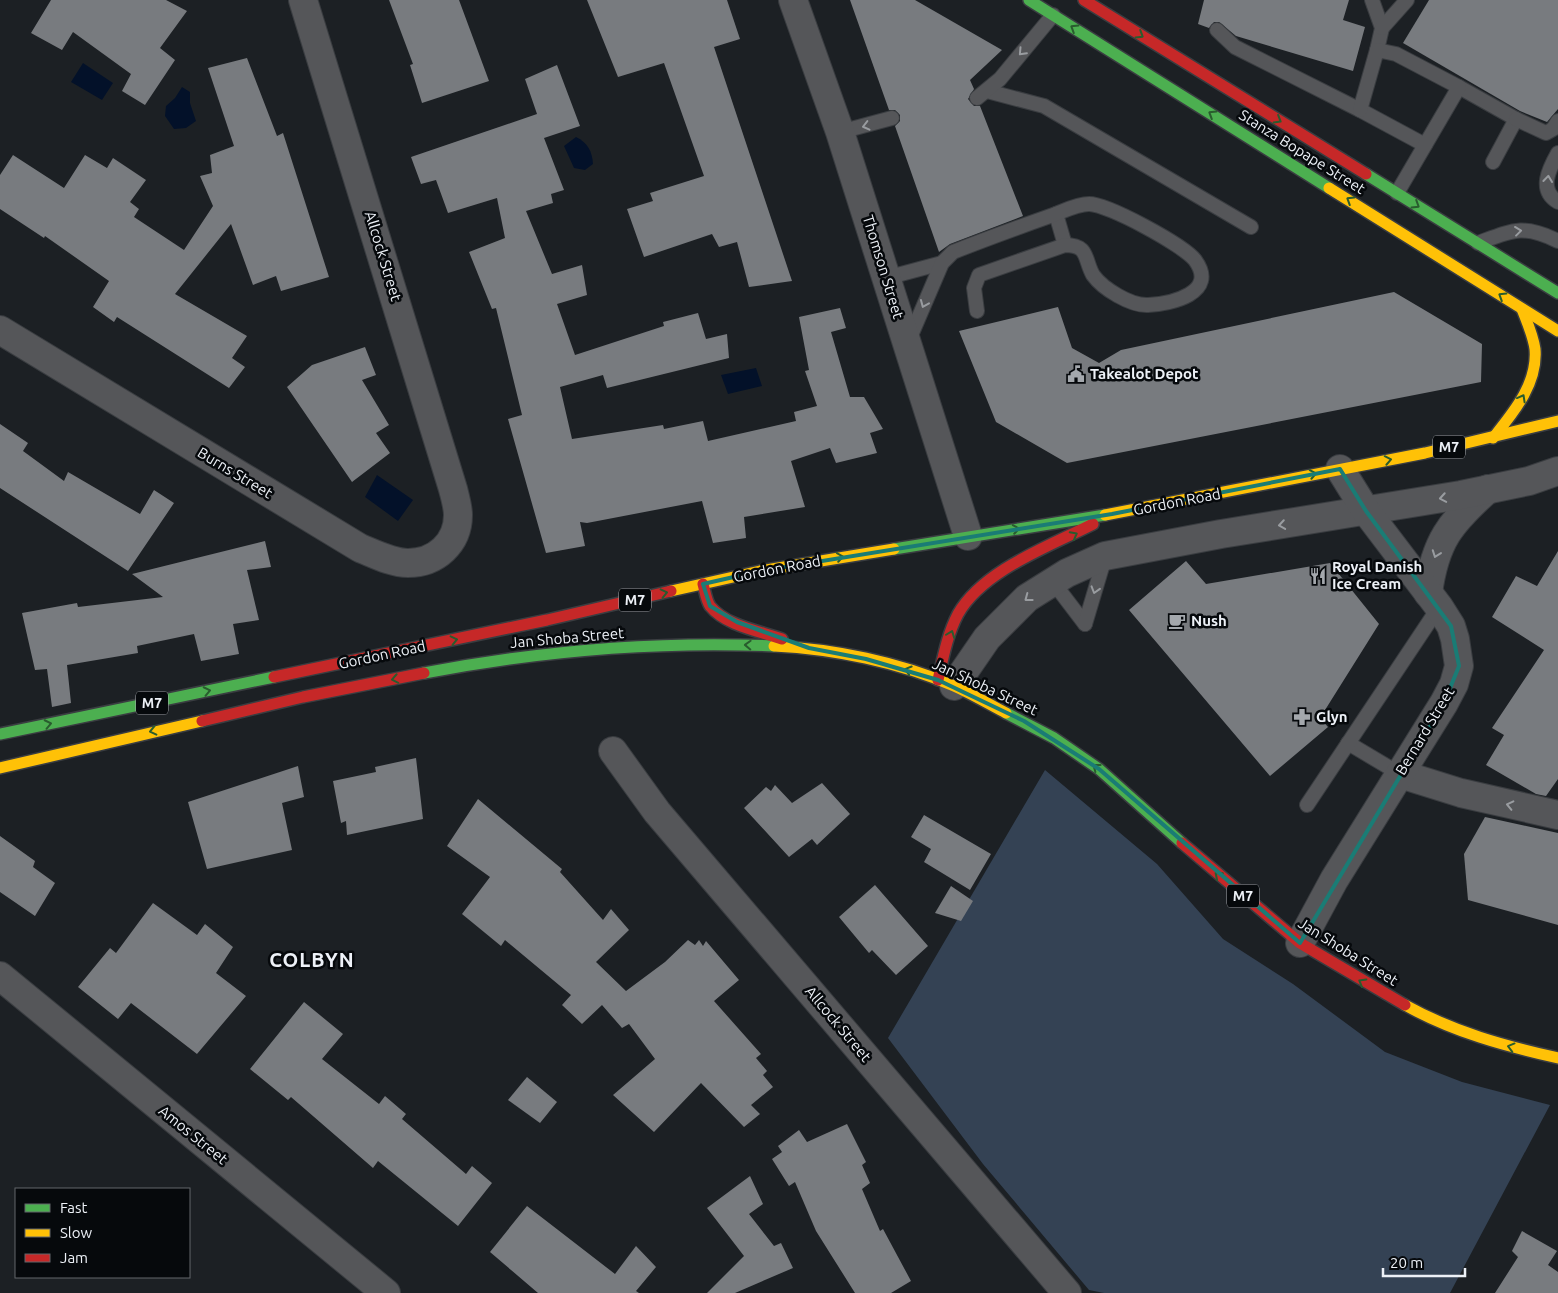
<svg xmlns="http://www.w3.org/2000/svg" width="1558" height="1293" font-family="Ubuntu,sans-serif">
  <rect width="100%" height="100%" fill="#1c2024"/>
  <polygon fill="#344254" points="1045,770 1157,864 1223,939 1293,984 1385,1052 1462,1082 1550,1105 1450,1293 1104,1293 1089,1290 983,1164 888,1038"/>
  <g fill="#031129">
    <polygon points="83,63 113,83 102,100 71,82"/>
    <polygon points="182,87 190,92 190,103 196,121 186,128 174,129 165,116 166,106 175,98"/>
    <path d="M576,137C588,143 592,151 593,164L585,170L574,168L564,146Z"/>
    <polygon points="756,368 762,386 728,394 721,375"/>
    <polygon points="377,475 413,500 398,521 365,497"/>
  </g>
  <g fill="#787b7f">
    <polygon points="51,0 166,0 187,11 160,48 175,60 145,105 122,91 131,74 73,32 62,50 31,33"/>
    <polygon points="389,0 459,0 489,81 422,103 410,65 413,64"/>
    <polygon points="587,0 727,0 740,39 714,47 792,281 749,287 737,242 719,247 712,234 644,257 627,209 653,201 650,193 704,176 664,63 618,77"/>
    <polygon points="850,0 915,0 1002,50 970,80 974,89 968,99 974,106 980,106 1023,216 950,244 939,252 895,126 900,121 900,115 895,110 889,110"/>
    <polygon points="1204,0 1349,0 1343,20 1365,27 1353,71 1236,36 1219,22 1214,22 1209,28 1198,24"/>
    <polygon points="1429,0 1558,0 1558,109 1547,122 1520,111 1403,43"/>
    <polygon points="247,58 277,136 283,133 329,277 281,291 276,276 253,285 231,224 175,294 247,336 232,358 245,367 229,388 117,317 114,322 93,307 109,281 45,236 44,238 0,209 0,175 13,155 64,188 85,155 107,168 113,158 146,180 130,202 139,209 134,217 184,250 213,206 200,176 212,173 210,155 234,146 208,68"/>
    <polygon points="557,65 580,126 544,138 564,190 551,194 553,203 526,211 552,274 582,265 587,295 557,304 575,355 664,326 663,322 698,313 706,339 727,334 729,358 607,388 603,375 560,387 572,439 663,425 664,429 703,421 708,441 796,421 794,412 817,406 805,371 809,370 799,317 840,308 846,328 831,332 850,397 864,397 883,429 870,433 877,453 836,463 830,448 791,461 805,507 744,517 746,538 713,543 702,501 587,523 580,522 585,546 546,553 508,419 522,415 496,308 492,309 469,252 505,238 497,198 448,213 436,180 421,184 411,157 537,114 525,79"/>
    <polygon points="1394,292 1482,344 1481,382 1067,463 996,422 959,331 1058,307 1072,348 1099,363 1121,350"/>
    <polygon points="365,347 376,375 362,380 389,425 376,433 390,453 352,482 287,387 312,365"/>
    <polygon points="0,424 28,443 23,451 64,481 68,472 140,514 154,490 174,503 128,571 0,488"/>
    <polygon points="265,541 271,567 247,570 259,620 233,624 239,654 201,661 194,634 137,646 138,653 67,665 71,703 52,707 47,669 35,670 22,613 77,603 78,607 163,597 132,574"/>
    <polygon points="1558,551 1558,779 1546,796 1536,794 1486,765 1504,735 1492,728 1544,650 1492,617 1516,576 1537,586"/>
    <polygon points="1186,561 1206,584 1330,563 1379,624 1320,718 1328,727 1270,776 1129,610"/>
    <polygon points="416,758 423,819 347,835 346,821 341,823 333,781 376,772 375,767"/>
    <polygon points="298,766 304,797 282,803 292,850 207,869 188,802"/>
    <polygon points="822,783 850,814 817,845 812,839 789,857 744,808 766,787 771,791 775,785 792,803"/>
    <polygon points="478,799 562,869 560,872 603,920 611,909 629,930 596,962 626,991 665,962 688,940 695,945 699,940 703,946 706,941 739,980 714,1001 761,1054 756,1058 767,1071 763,1075 773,1087 751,1105 760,1114 744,1127 701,1083 654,1132 613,1095 655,1059 629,1024 622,1028 602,1005 582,1024 562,1005 571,995 505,940 501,946 462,914 490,877 447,846"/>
    <polygon points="924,815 991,854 970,890 924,862 931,849 911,837"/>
    <polygon points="1485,817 1558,833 1558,925 1468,900 1464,854"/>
    <polygon points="0,836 35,861 33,867 55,883 35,916 0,892"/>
    <polygon points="875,885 928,946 896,975 872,950 869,953 839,917"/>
    <polygon points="951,886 973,901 961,921 935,913"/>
    <polygon points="153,903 197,935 205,924 233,947 216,973 246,996 197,1054 131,1003 118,1019 78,987 110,948 116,953"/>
    <polygon points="304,1002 343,1034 322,1059 379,1104 385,1096 406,1114 402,1119 466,1174 472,1166 492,1183 458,1226 378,1161 373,1168 291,1097 288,1100 250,1069"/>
    <polygon points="527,1077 557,1102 540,1123 508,1100"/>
    <polygon points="847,1124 866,1162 862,1165 870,1183 862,1189 880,1231 883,1229 911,1281 891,1293 855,1293 816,1231 795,1182 789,1186 772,1159 782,1152 778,1146 799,1130 807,1142"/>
    <polygon points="750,1176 763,1204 749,1214 774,1246 781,1243 793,1268 735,1293 707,1293 744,1256 707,1208"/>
    <polygon points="527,1206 615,1274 636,1246 656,1267 636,1291 639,1293 538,1293 490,1252"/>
    <polygon points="1522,1231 1557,1251 1548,1265 1558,1272 1558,1293 1495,1293 1518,1257 1512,1251"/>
  </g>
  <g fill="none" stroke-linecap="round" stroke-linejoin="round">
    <g stroke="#3a3d41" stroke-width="16">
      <g id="lane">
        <polyline points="1372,0 1382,28 1377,50"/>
        <polyline points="1382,28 1407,0"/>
        <polyline points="1217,30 1235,47 1360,110 1425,145"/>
        <polyline points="1459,87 1516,119 1493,162"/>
        <polyline points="987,91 1044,106 1251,227"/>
        <polyline points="977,98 1000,79 1053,15"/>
        <polyline points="1360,110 1377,50 1396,54 1459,87 1397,193"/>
        <polyline points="1516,119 1546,133 1553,129 1558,121"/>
        <polyline points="840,132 892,118"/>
        <path d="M1558,153C1549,169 1538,190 1558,202"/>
        <polyline points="1056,214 1065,245"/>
        <path d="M1478,243C1513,230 1523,224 1558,241"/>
        <polyline points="886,278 942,263"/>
        <path d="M909,340L942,263L953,252C986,239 1019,227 1053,215C1064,211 1077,204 1089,204C1108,204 1183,245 1195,260C1219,293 1171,304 1148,305C1131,306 1103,289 1093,275C1084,259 1089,245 1065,245L979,275L974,288L977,311"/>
        <polyline points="1053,582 1085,624"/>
        <polyline points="1085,624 1105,557"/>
        <polyline points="1348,743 1400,774"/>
        <polyline points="1307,805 1439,607"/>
      </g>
    </g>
    <g stroke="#3a3d41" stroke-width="30">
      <g id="street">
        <polyline points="793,0 840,132 968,536"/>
        <path d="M0,330L360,548C375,554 392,563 408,563C436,563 458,543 458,515C458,507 455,497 453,489L303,0"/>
        <path d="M1428,593C1435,541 1450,523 1488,489"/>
        <polyline points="954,686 987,638 1027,598 1067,573 1105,556 1221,534 1461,495 1529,481 1558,471"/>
        <polyline points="613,751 657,812 1067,1293"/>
        <polyline points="1400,774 1461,793 1558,815"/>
        <polyline points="1300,943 1334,880 1444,703 1454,684 1459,666 1455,639 1451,626 1439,607 1366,511 1340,469"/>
        <polyline points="0,976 386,1293"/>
      </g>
    </g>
    <g stroke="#3a3d41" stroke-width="14">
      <g id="fast">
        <polyline points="1029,0 1329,188"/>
        <polyline points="1366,174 1558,293"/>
        <polyline points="894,549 1105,515"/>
        <path d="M424,673C539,651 657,641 774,646"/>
        <polyline points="1006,713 1054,738 1099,769 1182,843"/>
        <polyline points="0,734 274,677"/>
      </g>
    </g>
    <g stroke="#3a3d41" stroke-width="14">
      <g id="slow">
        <polyline points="1329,188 1558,331"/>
        <path d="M1493,438C1513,413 1538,384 1535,349C1533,335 1527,322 1522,309"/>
        <polyline points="1105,515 1425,453 1558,421"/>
        <polyline points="671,591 760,571 894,549"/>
        <path d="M774,646C834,649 899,662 954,686C972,694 989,704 1006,713"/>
        <polyline points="0,768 202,721"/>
        <path d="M1405,1005C1453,1032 1505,1046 1558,1058"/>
      </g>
    </g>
    <g stroke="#3a3d41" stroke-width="14">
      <g id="jam">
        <polyline points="1084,0 1366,174"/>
        <path d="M703,584C705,591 706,600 710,606C726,626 760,631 782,639"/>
        <polyline points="274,677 547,620 671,591"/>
        <path d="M938,680C943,658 947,635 958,614C983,570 1050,546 1093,524"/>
        <polyline points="202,721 303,697 424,673"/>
        <polyline points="1182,843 1300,943 1405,1005"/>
      </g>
    </g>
    <use href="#lane" stroke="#555659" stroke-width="14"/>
    <use href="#street" stroke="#555659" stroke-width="28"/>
    <use href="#fast" stroke="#4caf50" stroke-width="11"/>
    <use href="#slow" stroke="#ffc107" stroke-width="11"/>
    <use href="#jam" stroke="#c62828" stroke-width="11"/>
  </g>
  <defs><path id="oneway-chevron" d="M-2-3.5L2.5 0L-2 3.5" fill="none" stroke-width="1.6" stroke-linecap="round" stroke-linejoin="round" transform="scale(1.25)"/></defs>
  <g stroke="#295c2e">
    <use href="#oneway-chevron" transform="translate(1074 28) rotate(-148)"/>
    <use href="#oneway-chevron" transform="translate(1140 35) rotate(32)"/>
    <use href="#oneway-chevron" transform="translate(1212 114) rotate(-148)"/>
    <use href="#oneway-chevron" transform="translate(1278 120) rotate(31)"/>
    <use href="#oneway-chevron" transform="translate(1350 200) rotate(-148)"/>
    <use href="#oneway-chevron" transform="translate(1416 205) rotate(32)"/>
    <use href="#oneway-chevron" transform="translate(1502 296) rotate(-148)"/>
    <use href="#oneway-chevron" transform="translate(1522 398) rotate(-61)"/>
    <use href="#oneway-chevron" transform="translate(1388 460) rotate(-11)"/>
    <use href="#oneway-chevron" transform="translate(1313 474) rotate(-11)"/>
    <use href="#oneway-chevron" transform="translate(1016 529) rotate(-9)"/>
    <use href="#oneway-chevron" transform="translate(1074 535) rotate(-28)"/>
    <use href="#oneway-chevron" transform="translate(840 557) rotate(-9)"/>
    <use href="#oneway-chevron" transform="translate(664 593) rotate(-13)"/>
    <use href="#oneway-chevron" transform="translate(951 634) rotate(-69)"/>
    <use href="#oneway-chevron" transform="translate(454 640) rotate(-13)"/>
    <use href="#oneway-chevron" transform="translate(748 645) rotate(-178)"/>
    <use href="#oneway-chevron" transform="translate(908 670) rotate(-163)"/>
    <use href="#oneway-chevron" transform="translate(395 679) rotate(169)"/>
    <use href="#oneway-chevron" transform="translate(207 691) rotate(-12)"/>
    <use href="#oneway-chevron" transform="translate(48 724) rotate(-12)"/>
    <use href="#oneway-chevron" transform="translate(153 731) rotate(167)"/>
    <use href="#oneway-chevron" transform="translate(1096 767) rotate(-143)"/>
    <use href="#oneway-chevron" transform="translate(1218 875) rotate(-139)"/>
    <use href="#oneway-chevron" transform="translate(1362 982) rotate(-150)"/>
    <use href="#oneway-chevron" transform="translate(1511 1047) rotate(-165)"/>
  </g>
  <g stroke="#999ca0">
    <use href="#oneway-chevron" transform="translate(1022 52) rotate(133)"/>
    <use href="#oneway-chevron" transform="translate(866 126) rotate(166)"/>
    <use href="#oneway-chevron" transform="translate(1548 179) rotate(-84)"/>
    <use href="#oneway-chevron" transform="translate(1518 231) rotate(-7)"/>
    <use href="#oneway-chevron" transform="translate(924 304) rotate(113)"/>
    <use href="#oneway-chevron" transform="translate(1443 498) rotate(170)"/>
    <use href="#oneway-chevron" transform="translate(1282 525) rotate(171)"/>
    <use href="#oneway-chevron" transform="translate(1436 554) rotate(110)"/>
    <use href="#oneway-chevron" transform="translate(1095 590) rotate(107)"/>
    <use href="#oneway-chevron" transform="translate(1028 598) rotate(143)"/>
    <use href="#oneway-chevron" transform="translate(1510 805) rotate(-167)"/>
  </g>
  <path fill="none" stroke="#1a7c75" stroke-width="4" stroke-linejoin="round" d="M1340,469L1366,511L1451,626L1459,666L1444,703L1300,943L1099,769L1024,721L938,680L866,659L809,648L737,622L710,606L703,584L760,571L1112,514Z"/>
  <defs>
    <g id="civic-bare" transform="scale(1.35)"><path d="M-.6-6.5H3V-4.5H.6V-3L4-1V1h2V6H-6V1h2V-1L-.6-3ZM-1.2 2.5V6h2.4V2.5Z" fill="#a4a8ad" stroke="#06090c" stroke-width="2.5" paint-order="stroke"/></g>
    <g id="restaurant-bare" transform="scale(1.35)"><path d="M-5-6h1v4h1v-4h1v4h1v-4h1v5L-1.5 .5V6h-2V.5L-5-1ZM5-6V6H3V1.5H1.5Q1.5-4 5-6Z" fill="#a4a8ad" stroke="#06090c" stroke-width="2.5" paint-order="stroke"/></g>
    <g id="cafe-bare" transform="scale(1.35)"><path d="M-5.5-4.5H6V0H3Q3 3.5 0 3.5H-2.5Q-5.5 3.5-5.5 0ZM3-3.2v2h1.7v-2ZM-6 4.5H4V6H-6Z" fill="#a4a8ad" stroke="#06090c" stroke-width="2.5" paint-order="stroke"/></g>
    <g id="pharmacy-bare" transform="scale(1.35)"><path d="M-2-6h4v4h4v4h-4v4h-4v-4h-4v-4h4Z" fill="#a4a8ad" stroke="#06090c" stroke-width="2.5" paint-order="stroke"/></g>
  </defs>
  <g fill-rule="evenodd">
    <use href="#civic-bare" x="1076" y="374"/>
    <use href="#restaurant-bare" x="1318" y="576"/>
    <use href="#cafe-bare" x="1177" y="621"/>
    <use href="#pharmacy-bare" x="1302" y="717"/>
  </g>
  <g text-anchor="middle" stroke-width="5" stroke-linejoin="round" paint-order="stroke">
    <g fill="#06090c" stroke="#a8abb0" stroke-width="1">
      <rect x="1433" y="435.5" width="32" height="23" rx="4"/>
      <rect x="619" y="588.5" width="32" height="23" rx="4"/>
      <rect x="136" y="691.5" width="32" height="23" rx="4"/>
      <rect x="1227" y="884.5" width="32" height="23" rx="4"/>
    </g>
    <g font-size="14" font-weight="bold" fill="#edf1f7">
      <text x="1449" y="452">M7</text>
      <text x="635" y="605">M7</text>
      <text x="152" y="708">M7</text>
      <text x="1243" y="901">M7</text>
    </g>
    <g font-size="15" fill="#edf1f7" stroke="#06090c">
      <text transform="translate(1302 152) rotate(32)" y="5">Stanza Bopape Street</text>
      <text transform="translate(383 256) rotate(73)" y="5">Allcock Street</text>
      <text transform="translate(883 267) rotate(73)" y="5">Thomson Street</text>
      <text transform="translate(235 473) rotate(31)" y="5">Burns Street</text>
      <text transform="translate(1177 502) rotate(-11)" y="5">Gordon Road</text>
      <text transform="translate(777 569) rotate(-11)" y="5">Gordon Road</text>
      <text transform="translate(567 638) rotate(-5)" y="5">Jan Shoba Street</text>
      <text transform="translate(382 655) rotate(-12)" y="5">Gordon Road</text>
      <text transform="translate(985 687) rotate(25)" y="5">Jan Shoba Street</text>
      <text transform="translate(1425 731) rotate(-59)" y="5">Bernard Street</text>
      <text transform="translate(1348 952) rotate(32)" y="5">Jan Shoba Street</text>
      <text transform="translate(838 1024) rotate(50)" y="5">Allcock Street</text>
      <text transform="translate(193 1135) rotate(39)" y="5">Amos Street</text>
    </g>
    <g font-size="15" font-weight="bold" fill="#edf1f7" stroke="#06090c" text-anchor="start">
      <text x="1090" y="379">Takealot Depot</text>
      <text x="1332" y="572">Royal Danish<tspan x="1332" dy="17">Ice Cream</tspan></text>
      <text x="1191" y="626">Nush</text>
      <text x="1316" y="722">Glyn</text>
    </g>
    <g font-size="20" font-weight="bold" letter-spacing="1" fill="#edf1f7" stroke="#06090c">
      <text x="312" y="967">COLBYN</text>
    </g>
  </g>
  <rect x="15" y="1188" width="175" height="90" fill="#06090c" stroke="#62666a"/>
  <rect x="25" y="1204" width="25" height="8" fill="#4caf50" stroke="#62666a"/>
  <text x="60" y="1213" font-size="15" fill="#edf1f7">Fast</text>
  <rect x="25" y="1229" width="25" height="8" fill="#ffc107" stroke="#62666a"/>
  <text x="60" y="1238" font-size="15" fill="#edf1f7">Slow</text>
  <rect x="25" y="1254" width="25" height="8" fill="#c62828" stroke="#62666a"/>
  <text x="60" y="1263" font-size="15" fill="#edf1f7">Jam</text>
  <path d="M1383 1268v8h82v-8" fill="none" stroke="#edf1f7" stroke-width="2.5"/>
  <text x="1390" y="1268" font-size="15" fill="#edf1f7" stroke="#06090c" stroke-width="4" paint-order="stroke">20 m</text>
</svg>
